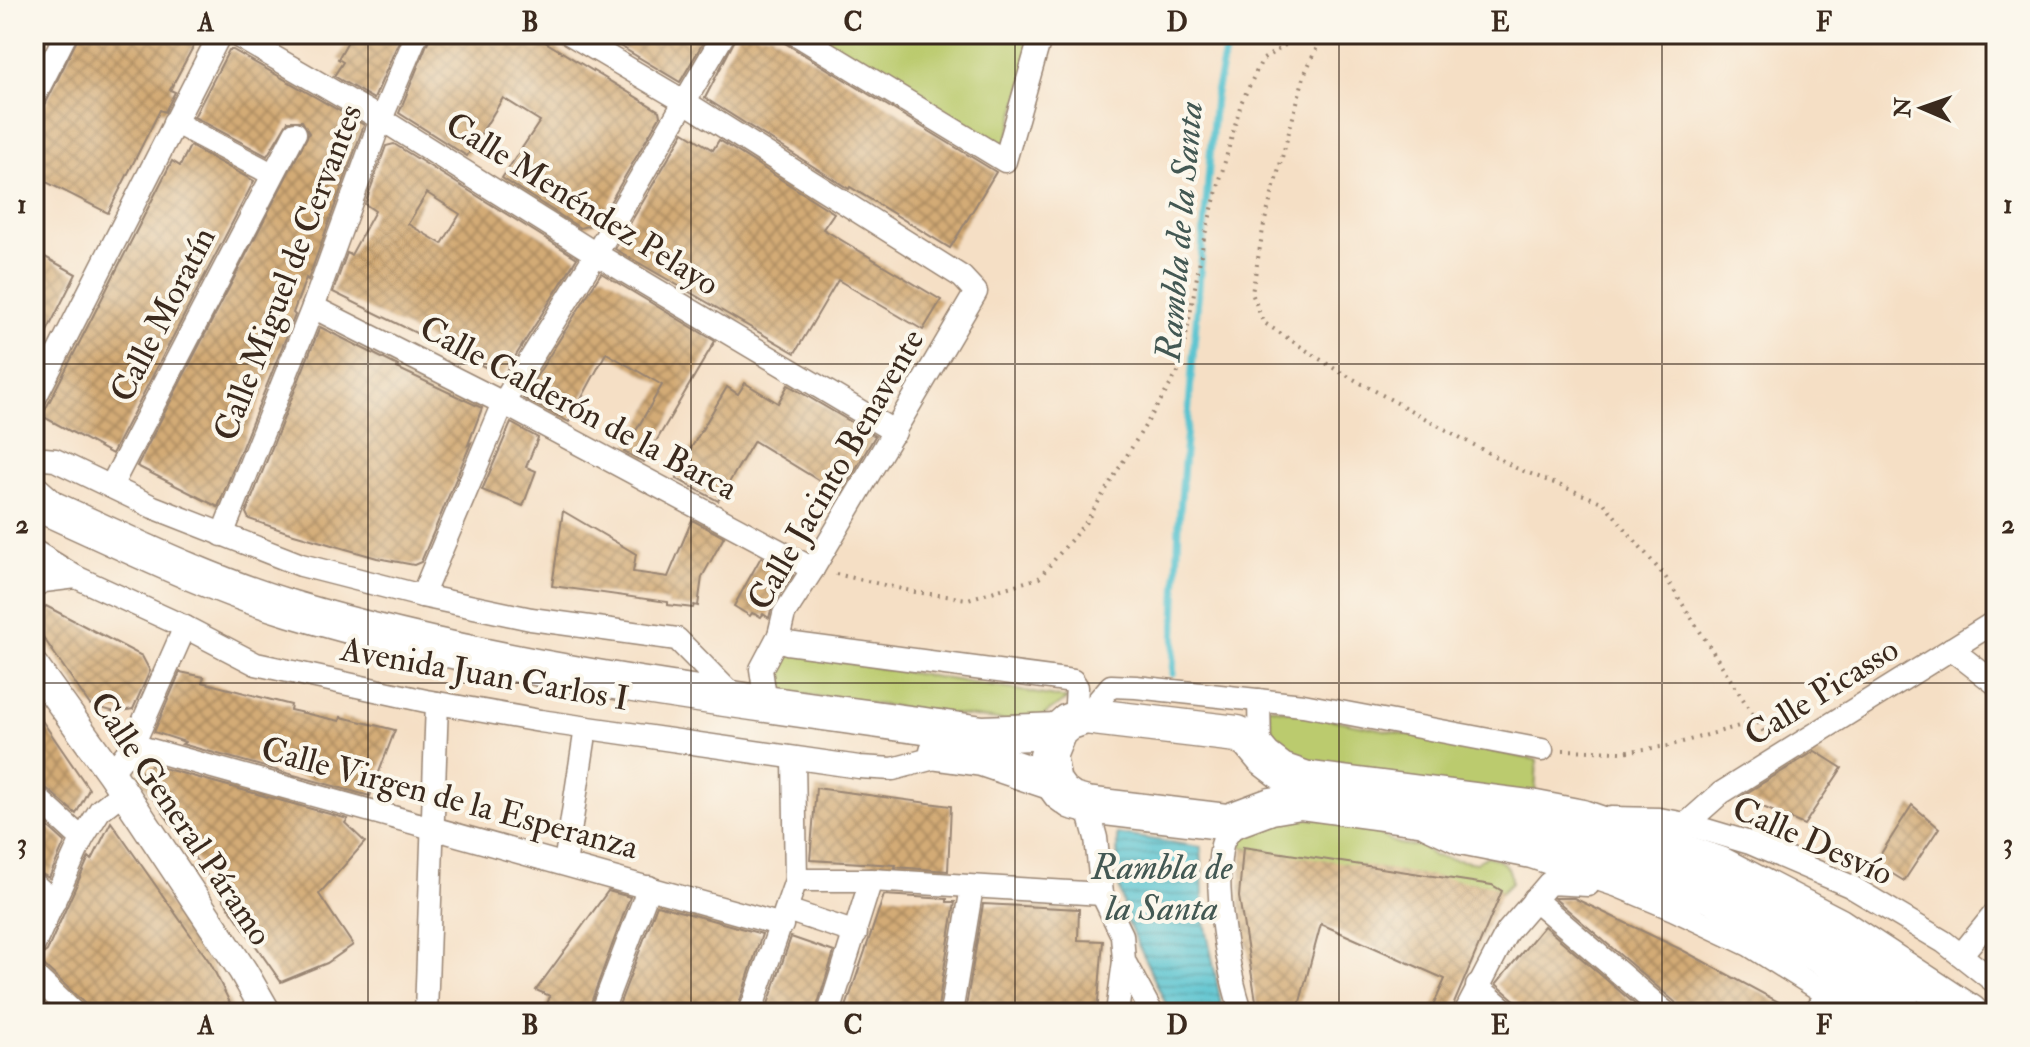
<svg xmlns="http://www.w3.org/2000/svg" width="2030" height="1047" font-family="'IM FELL Double Pica',serif">
  <defs>
    <pattern id="water-rules" width="6" height="5" patternUnits="userSpaceOnUse" patternTransform="scale(2)"><rect width="6" height="5" fill="#56c2cf"/><path d="M0 2.5h6" fill="none" stroke="#489ea7"/></pattern>
    <pattern id="building-cross-hatch" width="8" height="8" patternUnits="userSpaceOnUse" patternTransform="scale(2)"><rect width="8" height="8" fill="#d3ab76"/><path d="M0 0l8 8M0 8l8-8" fill="none" stroke="#ac8b60"/></pattern>
  </defs>
  <rect width="100%" height="100%" fill="#fbf7ec"/>
  <filter id="ink" filterUnits="userSpaceOnUse"><feTurbulence type="fractalNoise" baseFrequency=".0125" numOctaves="2"/><feDisplacementMap in="SourceGraphic" scale="16" xChannelSelector="R" yChannelSelector="G"/><feConvolveMatrix kernelMatrix="1 2 1 2 8 2 1 2 1" color-interpolation-filters="sRGB"/></filter>
  <filter id="wash" filterUnits="userSpaceOnUse"><feTurbulence type="fractalNoise" baseFrequency=".006" numOctaves="4" result="noise"/><feDisplacementMap in="SourceGraphic" scale="32" xChannelSelector="R" yChannelSelector="G"/><feGaussianBlur stdDeviation="1.8" result="paint"/><feColorMatrix in="noise" values="0 0 0 0 0 0 0 0 0 0 0 0 0 0 0 0 0 1.4 0 .05"/><feComposite in="paint" operator="in"/></filter>
  <g filter="url(#wash)">
    <rect width="100%" height="100%" fill="#f5dfc5"/>
    <g fill="#bbcb6e" stroke="#7b7a46" stroke-width="2">
      <polygon points="804,34 1021,34 1035,42 1003,154"/>
      <polygon points="777,651 1028,692 1067,699 1042,716 1020,723 782,692 772,670"/>
      <polygon points="1268,707 1537,760 1535,794 1348,778 1281,753 1274,743"/>
      <path d="M1306,818C1321,819 1342,818 1356,823C1384,833 1387,847 1421,846L1434,856L1476,863L1487,856C1504,862 1511,864 1511,883L1501,893L1243,847L1238,842L1257,825Z"/>
    </g>
    <polygon fill="url(#water-rules)" stroke="#487676" stroke-width="2" points="1117,834 1201,847 1204,917 1223,1013 1170,1013 1128,923 1118,881"/>
    <g fill="none" stroke-linecap="round" stroke-linejoin="round">
      <polyline stroke="#56c2cf" stroke-width="7" points="1173,674 1179,523 1215,97 1229,34"/>
    </g>
    <g id="blocks">
      <g fill="url(#building-cross-hatch)" fill-rule="evenodd">
        <polygon points="80,34 200,34 170,90 175,92 165,112 160,110 108,213 34,176 34,111 41,109 46,103"/>
        <polygon points="352,34 402,34 374,99 334,76 343,62 338,59"/>
        <polygon points="431,34 532,34 659,111 660,116 598,223 580,228 502,178 540,121 503,98 467,156 399,113"/>
        <polygon points="600,34 708,34 680,82"/>
        <polygon points="738,34 770,34 996,172 950,248 850,187 849,189 705,98"/>
        <polygon points="229,50 233,50 364,125 308,280 306,278 293,313 295,315 218,507 137,466 309,133 302,121 288,121 267,156 194,117"/>
        <polygon points="684,132 713,150 719,140 834,213 823,229 941,300 923,330 838,280 795,353 615,249"/>
        <path d="M394,144L577,258L503,376L333,292L347,253L351,255L375,211L365,204L386,146ZM427,193L460,214L442,244L408,224Z"/>
        <polygon points="190,146 254,181 112,454 42,416 172,161 180,166"/>
        <polygon points="34,251 76,274 34,357"/>
        <polygon points="601,273 715,341 644,462 624,452 662,385 606,353 569,422 523,398"/>
        <polygon points="320,327 398,366 397,368 482,408 468,445 471,443 421,562 414,565 377,558 287,532 249,519 246,513"/>
        <polygon points="745,383 778,403 788,385 875,436 841,494 754,441 718,501 677,479 677,472 727,387 738,394"/>
        <polygon points="511,423 538,438 526,467 536,471 523,506 482,490"/>
        <polygon points="563,511 636,554 633,572 668,577 692,520 724,537 702,577 698,606 694,605 693,608 668,605 668,602 552,586"/>
        <polygon points="761,557 793,575 772,606 769,618 763,614 761,617 752,613 750,616 734,606"/>
        <polygon points="46,606 142,656 150,671 133,709 115,712 90,705 34,624 34,618"/>
        <polygon points="180,672 204,677 202,682 291,705 290,710 340,721 341,717 395,730 370,796 182,744 185,742 154,732"/>
        <polygon points="34,709 89,789 76,814 43,785 34,781"/>
        <polygon points="1815,751 1842,768 1804,825 1740,797"/>
        <polygon points="152,765 348,819 345,823 365,842 319,894 353,945 327,963 281,982 137,775"/>
        <polygon points="816,788 951,806 948,871 895,867 896,865 810,860"/>
        <polygon points="1912,805 1939,828 1904,881 1875,863"/>
        <polygon points="34,814 65,842 49,878 34,870"/>
        <polygon points="111,822 211,964 235,1013 88,1013 84,1003 44,965 34,961 47,951 89,857 92,860"/>
        <polygon points="1243,847 1492,885 1502,891 1450,1013 1430,1013 1445,979 1321,924 1297,1013 1258,1013 1239,897"/>
        <polygon points="608,891 630,897 587,1013 544,1013 550,996 536,990"/>
        <polygon points="884,895 947,899 947,902 955,902 937,1013 844,1013"/>
        <polygon points="1554,898 1574,898 1684,951 1799,1013 1680,1013 1675,1002"/>
        <polygon points="983,904 1079,909 1078,940 1103,941 1097,1013 965,1013"/>
        <polygon points="657,905 762,934 736,1013 616,1013"/>
        <polygon points="1544,926 1645,1013 1522,1013 1518,1003 1496,984"/>
        <polygon points="791,937 834,952 815,1013 765,1013"/>
      </g>
    </g>
  </g>
  <g filter="url(#ink)">
    <use href="#blocks" fill-opacity="0" stroke="#988472" stroke-width="2"/>
    <g fill="none" stroke-linecap="round" stroke-linejoin="round">
      <g stroke="#988472" stroke-width="25">
        <g id="minor">
          <polyline points="234,34 381,119 596,254 895,432"/>
          <polyline points="570,34 685,102 962,277 976,292 813,569 784,614 779,635 761,669 766,704"/>
          <polyline points="796,34 1005,161 1040,38 1035,34"/>
          <polyline points="34,97 66,34"/>
          <polyline points="174,122 272,174"/>
          <polyline points="313,307 503,403 813,569"/>
          <polyline points="34,400 220,34"/>
          <polyline points="34,458 55,460 153,507 301,565 422,596 531,619 677,639 735,698"/>
          <polyline points="111,486 295,133"/>
          <polyline points="222,535 313,307 381,119 417,34"/>
          <polyline points="34,551 76,577 185,627 256,664 426,701 540,721 859,767 893,769 949,754"/>
          <polyline points="34,586 44,581 76,577"/>
          <polyline points="422,596 503,403 596,254 724,34"/>
          <polyline points="779,635 787,643 1073,681 1077,687 1075,719"/>
          <polyline points="1951,649 1996,684"/>
          <polyline points="1259,700 1260,752"/>
          <polyline points="1085,716 1111,686 1136,687 1303,705 1542,750"/>
          <polyline points="133,745 185,627"/>
          <polyline points="111,773 133,745 782,925"/>
          <polyline points="34,795 82,839"/>
          <polyline points="1087,805 1096,838 1102,894 1122,935 1124,961 1152,1013"/>
          <polyline points="1611,818 1659,819 1686,824 1750,843 1850,886 1944,942 1996,983"/>
          <path d="M1239,820C1234,827 1224,836 1222,845C1213,886 1228,973 1242,1013"/>
          <polyline points="1686,824 1721,793 1996,621"/>
          <polyline points="1426,827 1460,843 1531,857 1618,886 1673,909 1749,945 1857,1013"/>
          <polyline points="565,864 586,728"/>
          <polyline points="796,880 871,880 1102,894"/>
          <polyline points="34,884 54,902"/>
          <polyline points="1534,899 1666,1013"/>
          <polyline points="787,910 856,933"/>
          <polyline points="34,945 82,839 100,810 122,793"/>
          <polyline points="1961,955 1996,912"/>
          <polyline points="34,975 74,1013"/>
          <polyline points="1477,986 1508,1013"/>
          <polyline points="426,1013 437,703"/>
          <polyline points="601,1013 649,887"/>
          <polyline points="750,1013 796,880 794,759"/>
          <polyline points="829,1013 871,880"/>
          <polyline points="951,1013 972,887"/>
          <polyline points="1117,1013 1124,961"/>
          <polyline points="1465,1013 1507,932 1549,883 1588,885"/>
          <polyline points="1813,1013 1829,994"/>
        </g>
      </g>
      <g stroke="#988472" stroke-width="31">
        <polyline id="tertiary" points="34,666 111,773 243,971 267,1013"/>
      </g>
      <g stroke="#988472" stroke-width="39">
        <g id="primary">
          <path d="M34,494L51,509C130,545 209,584 292,609C507,673 731,699 953,730L983,734L1058,731"/>
          <polyline points="938,752 982,758 1053,782"/>
          <polyline points="1905,1013 1819,955 1713,896 1575,844 1529,832 1300,801 1271,806 1228,822 1087,805 1072,801 1061,793 1053,782 1048,756 1058,731 1068,722 1085,716 1237,734 1248,739 1264,758 1281,771 1304,779 1530,808 1582,818 1720,865 1838,926 1970,1013"/>
        </g>
      </g>
      <g stroke="#988472" stroke-width="4" stroke-dasharray="2 6" stroke-linecap="butt">
        <polyline points="1323,34 1305,73 1264,224 1252,293 1263,322 1335,369 1516,468 1604,503 1666,578 1757,721"/>
        <polyline points="836,574 915,592 968,599 1039,578 1086,522 1180,369 1204,238 1241,103 1262,60 1302,34"/>
        <polyline points="1563,750 1621,752 1668,746 1757,721 1768,739"/>
      </g>
      <use href="#minor" stroke="#fff" stroke-width="22"/>
      <use href="#tertiary" stroke="#fff" stroke-width="28"/>
      <use href="#primary" stroke="#fff" stroke-width="36"/>
    </g>
  </g>
  <path fill="none" stroke="#3b2a1e" stroke-width="2" stroke-opacity="0.55" d="M368,34V1013M691,34V1013M1015,34V1013M1339,34V1013M1662,34V1013M34,364H1996M34,683H1996"/>
  <g text-anchor="middle" stroke-width="8" stroke-linejoin="round" paint-order="stroke">
    <g font-size="34" fill="#3b2a1e" stroke="#fbf7ec">
      <text transform="translate(583 203) rotate(32)" y="12">Calle Menéndez Pelayo</text>
      <text transform="translate(287 272) rotate(-69)" y="12">Calle Miguel de Cervantes</text>
      <text transform="translate(162 314) rotate(-63)" y="12">Calle Moratín</text>
      <text transform="translate(579 407) rotate(28)" y="12">Calle Calderón de la Barca</text>
      <text transform="translate(835 469) rotate(-60)" y="12">Calle Jacinto Benavente</text>
      <text transform="translate(485 673) rotate(10)" y="12">Avenida Juan Carlos I</text>
      <text transform="translate(1821 691) rotate(-32)" y="12">Calle Picasso</text>
      <text transform="translate(450 797) rotate(15)" y="12">Calle Virgen de la Esperanza</text>
      <text transform="translate(182 818) rotate(56)" y="12">Calle General Páramo</text>
      <text transform="translate(1813 840) rotate(24)" y="12">Calle Desvío</text>
    </g>
    <g font-size="36" font-style="italic" fill="#435853" stroke="#fbf7ec">
      <text transform="translate(1178 231) rotate(-85)" y="13">Rambla de la Santa</text>
      <text x="1162" y="879">Rambla de<tspan x="1162" dy="41">la Santa</tspan></text>
    </g>
  </g>
  <rect width="2030" height="1047" fill="none" stroke="#fbf7ec" stroke-width="88"/>
  <g transform="translate(1922 108) rotate(272)" stroke="#fbf7ec" stroke-width="6" paint-order="stroke">
  <path d="M0-6L14 30L0 20L-14 30Z" fill="#3b2a1e"/>
  <text y="-12" font-size="22" font-weight="bold" text-anchor="middle" fill="#3b2a1e">N</text>
  </g>
  <rect x="44" y="44" width="1942" height="959" fill="none" stroke="#3b2a1e" stroke-width="3"/>
  <g font-size="26" text-anchor="middle" font-weight="bold" fill="#3b2a1e">
    <text x="206" y="31">A</text>
    <text x="530" y="31">B</text>
    <text x="853" y="31">C</text>
    <text x="1177" y="31">D</text>
    <text x="1500" y="31">E</text>
    <text x="1824" y="31">F</text>
    <text x="22" y="213">1</text>
    <text x="2008" y="213">1</text>
    <text x="22" y="533">2</text>
    <text x="2008" y="533">2</text>
    <text x="22" y="852">3</text>
    <text x="2008" y="852">3</text>
    <text x="206" y="1034">A</text>
    <text x="530" y="1034">B</text>
    <text x="853" y="1034">C</text>
    <text x="1177" y="1034">D</text>
    <text x="1500" y="1034">E</text>
    <text x="1824" y="1034">F</text>
  </g>
</svg>
